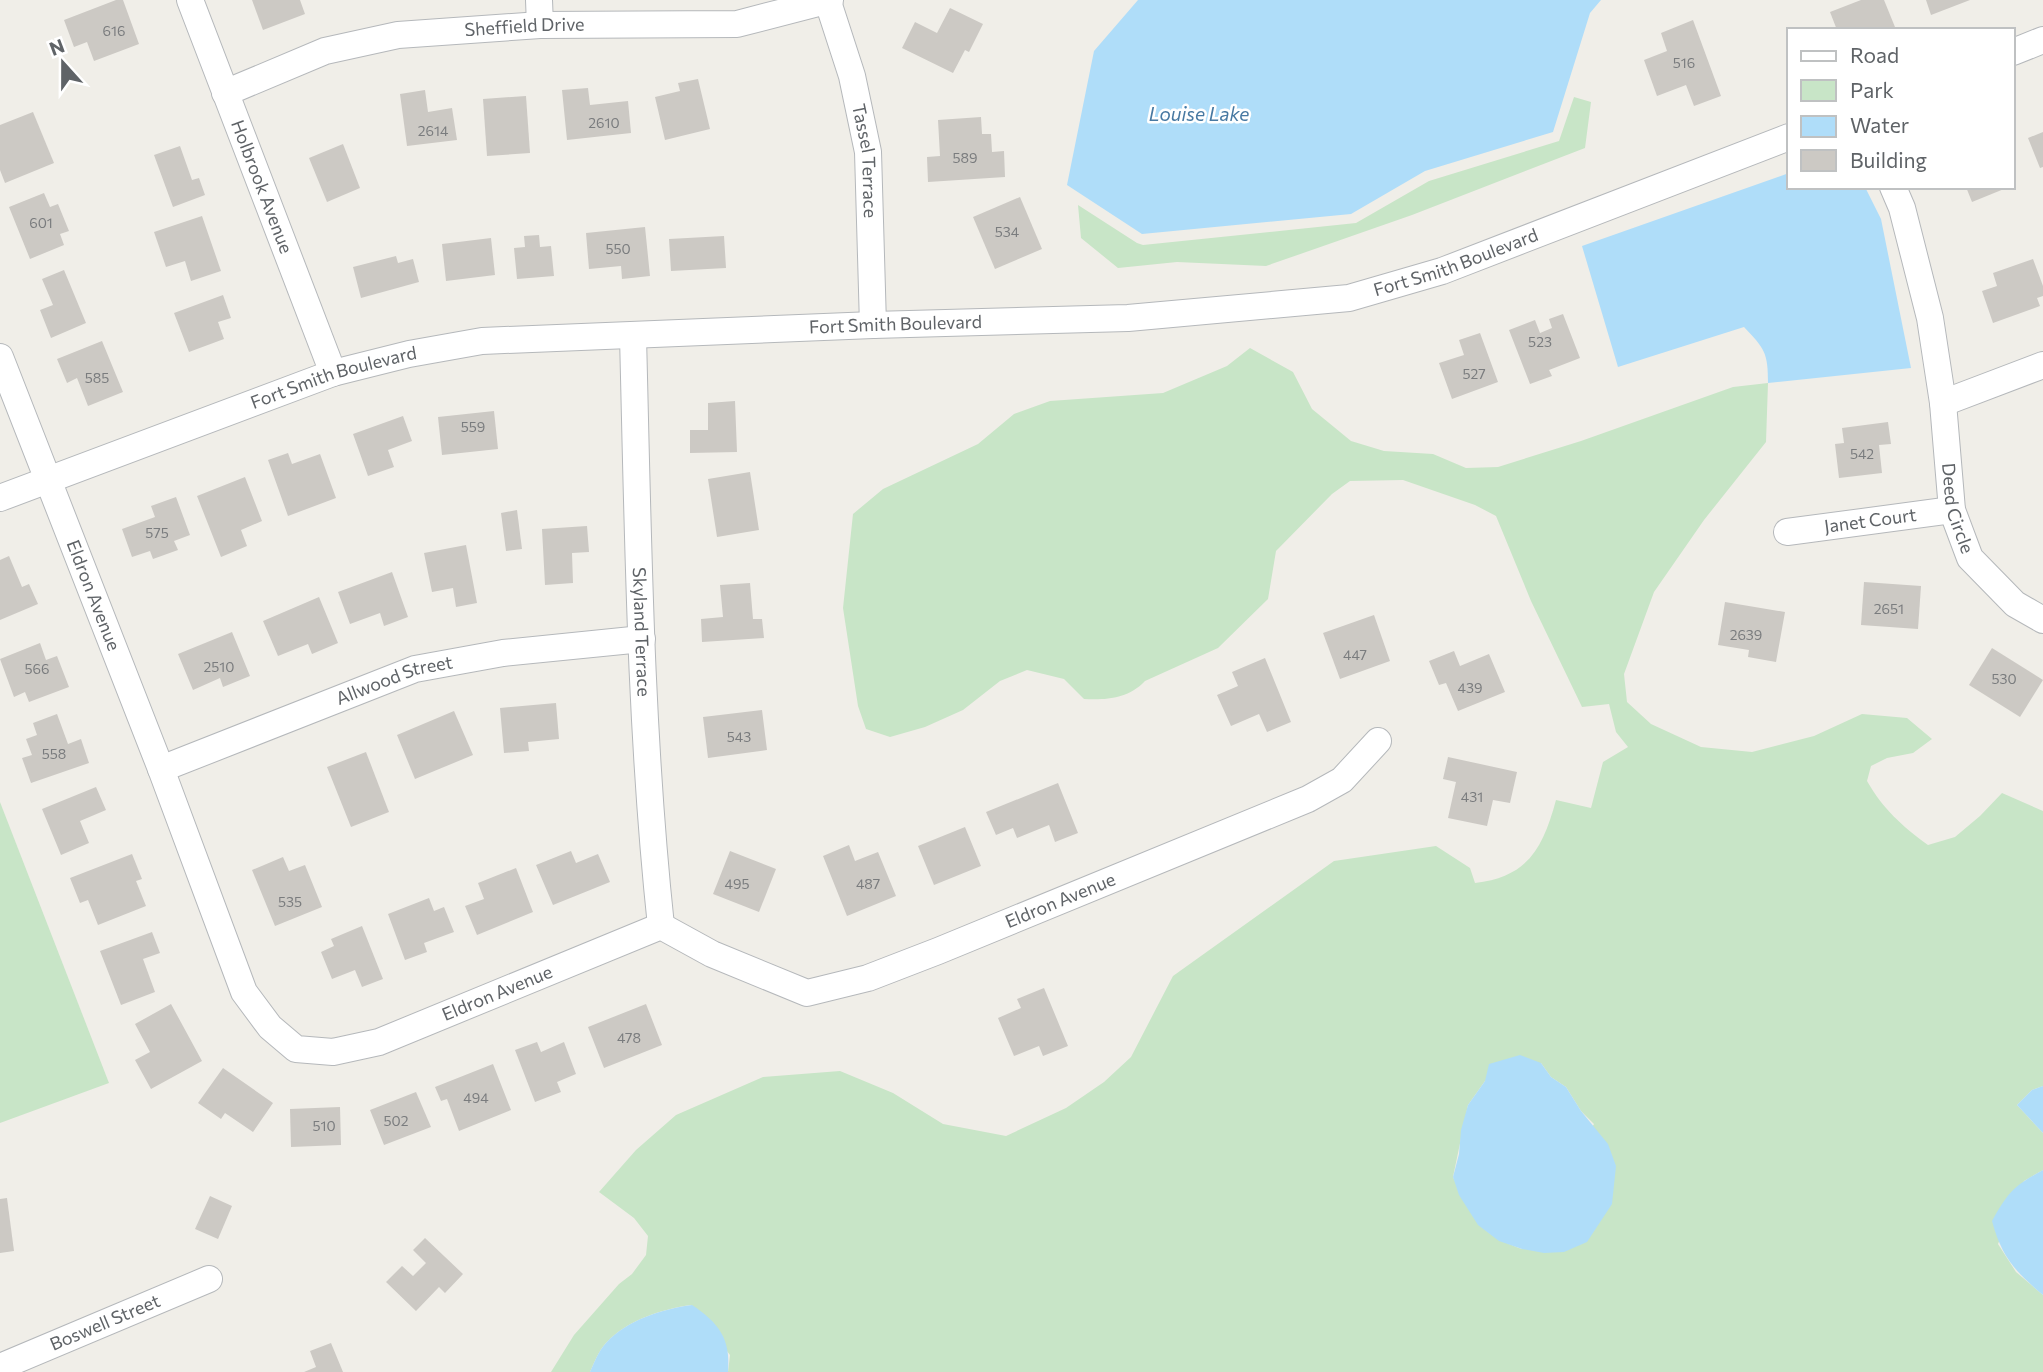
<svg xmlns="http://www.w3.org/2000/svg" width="2043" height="1372" font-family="Commissioner,sans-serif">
  <rect width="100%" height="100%" fill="#f0eee8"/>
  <g fill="#c8e5c7" fill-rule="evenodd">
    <polygon points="1574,97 1591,102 1585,148 1412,215 1266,266 1177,262 1118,268 1081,238 1078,205 1137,243 1143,245 1356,223 1429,181 1559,141"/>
    <path d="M1250,348L1293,372L1312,409L1351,441L1384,451L1433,454L1466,468L1498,467L1581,441L1733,387L1768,383L1766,442L1704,520L1654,592L1624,674L1627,702L1651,724L1701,747L1752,752L1814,736L1862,714L1907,718L1932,739L1913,753L1887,758L1871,766L1867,781C1883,809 1902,826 1928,845L1955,837L1980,816L2002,793L2043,811V1086L2032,1090L2017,1105L2043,1133V1170L2024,1181L1998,1244L2016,1272L2043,1295V1372H728L730,1355L691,1305C662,1309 627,1320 606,1343C599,1350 594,1363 590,1372H551L574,1335L619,1284L632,1274L646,1255L648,1236L634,1218L599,1192L636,1150L676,1115L763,1077L840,1071L893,1093L943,1124L1006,1136L1066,1108L1104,1082L1131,1057L1173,976L1334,861L1436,846L1470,868L1475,883C1528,877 1543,848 1556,800L1591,808L1603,762L1628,747L1616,732L1609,704L1582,707L1531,601L1496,516L1475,505L1403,480L1350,481L1332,494L1276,551L1268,599L1218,648L1145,681C1128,699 1106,700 1084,699L1064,679L1027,670L1000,681L963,710L925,727L890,737L866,729L858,706L843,608L853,514L883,489L978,444L1014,414L1050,401L1163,393L1227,366ZM1541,1063L1551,1077L1566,1087L1581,1111L1594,1124L1522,1249C1475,1232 1474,1218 1453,1177L1468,1105L1485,1081Z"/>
    <polygon points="0,802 109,1083 0,1123"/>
  </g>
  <g fill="#afddf9">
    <polygon points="1138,0 1601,0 1590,13 1553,132 1425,171 1351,214 1142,234 1067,185 1094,51"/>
    <path d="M1789,173V187H1865L1881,219L1911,368L1768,383C1768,353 1765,349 1744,327L1618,367L1582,246Z"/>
    <polygon points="1520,1055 1541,1063 1551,1077 1566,1087 1581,1111 1608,1144 1616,1166 1612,1204 1587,1242 1564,1252 1544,1253 1522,1249 1499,1241 1478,1225 1459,1195 1453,1177 1459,1154 1461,1130 1468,1105 1485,1081 1489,1064"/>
    <polygon points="2043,1086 2043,1133 2017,1105 2032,1090"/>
    <path d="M2043,1170V1295C2015,1271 2002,1258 1992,1221C2008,1192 2014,1186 2043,1170Z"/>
    <path d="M692,1305C719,1323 731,1339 728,1372H590C594,1363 599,1350 606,1343C627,1320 662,1309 692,1305Z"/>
  </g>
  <g fill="#ccc9c4">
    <polygon points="116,0 123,0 139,44 94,61 87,42 74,47 64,20"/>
    <polygon points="252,0 300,0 305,14 263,30"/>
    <polygon points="1861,0 1884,0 1895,27 1890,30 1837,30 1830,12"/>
    <polygon points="1926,0 1970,0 1931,15"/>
    <polygon points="950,8 983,24 969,52 965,50 953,73 902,48 915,22 937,33"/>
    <polygon points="1693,20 1721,96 1694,106 1686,85 1657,96 1644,60 1667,51 1661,33"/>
    <polygon points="698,79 710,129 665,140 655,97 680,91 678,83"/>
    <polygon points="588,88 590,105 628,101 631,133 567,140 562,90"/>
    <polygon points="425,90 428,112 452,108 457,140 407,146 400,94"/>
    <polygon points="526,96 530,153 487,156 483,99"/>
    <polygon points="33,112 54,163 5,183 0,170 0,125"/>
    <polygon points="981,117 982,134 991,134 992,152 1004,151 1005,177 928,182 927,157 940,156 938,120"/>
    <polygon points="2043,132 2043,167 2040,168 2028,138"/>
    <polygon points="343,144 360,188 327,202 309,158"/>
    <polygon points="180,146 192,180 199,178 205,195 173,207 154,155"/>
    <polygon points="1966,187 2003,187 2004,189 1972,202"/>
    <polygon points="44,193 50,207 58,204 69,231 60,234 64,245 30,259 9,207"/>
    <polygon points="1020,197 1042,249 995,269 973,217"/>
    <polygon points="202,216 221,271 191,281 185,261 166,267 154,232"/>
    <polygon points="645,227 650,276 622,279 621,266 589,269 586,233"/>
    <polygon points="539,235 540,247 551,246 554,276 517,279 514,248 525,247 524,236"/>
    <polygon points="724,236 726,268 671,271 669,239"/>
    <polygon points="491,238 495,275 446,281 442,244"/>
    <polygon points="396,256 398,263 413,259 419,282 361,298 353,267"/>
    <polygon points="2033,259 2043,286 2043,296 2037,298 2040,306 1993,323 1982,291 1997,286 1993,273"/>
    <polygon points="64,270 86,323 51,338 40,310 53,305 42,279"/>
    <polygon points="223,295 231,318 218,322 224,339 189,352 174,313"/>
    <polygon points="1563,314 1580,358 1549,370 1552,376 1530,384 1509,330 1535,320 1540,333 1552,328 1549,319"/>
    <polygon points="1480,333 1498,382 1452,399 1439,363 1464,355 1459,340"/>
    <polygon points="102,341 123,392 88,406 77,378 67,383 57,359"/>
    <polygon points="735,401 737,452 690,453 690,430 708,430 708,403"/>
    <polygon points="494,411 498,449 442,455 438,417"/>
    <polygon points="403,416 412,441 388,450 394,467 368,476 353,434"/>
    <polygon points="1888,422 1891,444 1879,445 1882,473 1839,478 1835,444 1844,443 1842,428"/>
    <polygon points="288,453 292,464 320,454 336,498 288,516 268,460"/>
    <polygon points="750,472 759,530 717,537 708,479"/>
    <polygon points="245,477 262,521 241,530 247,546 221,557 197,496"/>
    <polygon points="176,497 190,535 174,541 178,550 153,559 150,551 132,557 122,529 155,517 151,506"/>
    <polygon points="517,510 522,549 506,551 501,513"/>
    <polygon points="587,526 589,552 572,553 573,583 545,585 542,529"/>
    <polygon points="466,545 477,603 456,607 453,588 432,592 424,553"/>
    <polygon points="9,556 22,587 29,584 38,604 0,620 0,560"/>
    <polygon points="392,572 408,617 384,626 380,613 350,624 338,592"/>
    <polygon points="1864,582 1921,586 1918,629 1861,625"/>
    <polygon points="750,583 753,619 762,619 764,638 702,642 701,619 723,617 720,585"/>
    <polygon points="319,597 338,643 312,654 308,644 278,656 263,621"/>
    <polygon points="1725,602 1785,612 1776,662 1748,657 1749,650 1718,645"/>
    <polygon points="1374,615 1390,661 1340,679 1323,633"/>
    <polygon points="232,632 250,676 223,687 220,678 193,690 178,654"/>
    <polygon points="40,643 46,660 57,656 69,687 29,702 25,692 14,697 0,659"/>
    <polygon points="1992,648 2043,680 2020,717 1969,685"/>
    <polygon points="1454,651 1460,666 1489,654 1505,692 1458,711 1446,683 1439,685 1429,661"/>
    <polygon points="1265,658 1291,722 1267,732 1259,714 1231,726 1217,695 1238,686 1232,672"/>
    <polygon points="556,703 559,739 528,742 529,751 504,753 500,708"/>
    <polygon points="762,710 767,750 708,758 703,717"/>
    <polygon points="454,711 473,755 415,779 397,735"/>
    <polygon points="57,714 68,744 81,739 89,763 31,783 22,758 32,755 26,739 37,735 33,723"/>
    <polygon points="366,752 389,812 351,827 327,767"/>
    <polygon points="1448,757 1517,772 1510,803 1493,800 1487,826 1448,818 1456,782 1443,779"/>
    <polygon points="1058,783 1078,833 1055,842 1049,825 1017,838 1013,828 996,835 986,812"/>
    <polygon points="96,787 106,810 80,821 89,843 61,855 42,809"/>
    <polygon points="965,827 981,866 934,885 918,846"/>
    <polygon points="849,845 855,861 878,852 896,896 847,916 823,856"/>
    <polygon points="571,851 576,863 598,854 610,882 553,905 536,865"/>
    <polygon points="730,851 776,869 759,912 713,894"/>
    <polygon points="132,854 142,879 136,881 146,906 98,925 88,900 80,903 70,878"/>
    <polygon points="283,857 289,871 305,865 322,907 275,926 252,870"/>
    <polygon points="516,868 533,912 477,935 465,906 484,899 478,883"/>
    <polygon points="429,898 434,911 444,907 454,932 424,943 427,952 405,960 388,914"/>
    <polygon points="362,926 383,979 362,987 355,970 332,979 321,952 334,946 331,939"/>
    <polygon points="152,932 160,953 143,959 155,992 121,1005 100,951"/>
    <polygon points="1044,988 1068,1046 1043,1056 1039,1046 1014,1056 998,1018 1021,1008 1017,999"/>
    <polygon points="171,1004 202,1061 151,1089 135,1060 150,1052 135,1024"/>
    <polygon points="646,1004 662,1045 604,1068 588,1027"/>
    <polygon points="537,1042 541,1052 564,1042 576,1074 557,1082 561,1092 535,1102 515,1050"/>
    <polygon points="493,1064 511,1110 459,1131 447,1099 441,1101 435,1087"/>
    <polygon points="223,1068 273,1103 253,1132 225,1113 221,1119 198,1103"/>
    <polygon points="416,1092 431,1127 384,1145 370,1110"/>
    <polygon points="340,1107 341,1145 291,1147 290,1109"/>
    <polygon points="210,1196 232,1206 218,1239 195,1229"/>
    <polygon points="7,1198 14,1251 0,1253 0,1199"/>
    <polygon points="425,1238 463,1274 445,1293 439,1287 416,1311 386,1282 402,1266 413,1276 426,1263 413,1250"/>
    <polygon points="331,1343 343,1372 304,1372 316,1367 310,1351"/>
  </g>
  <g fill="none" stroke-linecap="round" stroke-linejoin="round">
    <g stroke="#b5b8bb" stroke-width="28">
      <g id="minor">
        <path id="s1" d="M190,0L333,373"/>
        <polyline points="539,0 540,25"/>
        <path id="s2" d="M828,2L852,76L868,152L873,325"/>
        <polyline points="2013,52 2043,40"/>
        <path id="s3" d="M225,93L325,51L398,35L540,25L737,24L830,0"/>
        <path id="s4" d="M1893,187L1902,208L1930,318L1943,403L1952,510L1970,558L2015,604L2043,620"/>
        <path id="s5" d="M633,336C638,533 640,730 661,926"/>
        <path id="s6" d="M0,357L161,769L244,992L270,1027L296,1049L333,1052L379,1042L661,926L712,954L807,993L868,978L938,951L1308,799L1342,780L1378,741"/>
        <polyline points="1943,403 2043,365"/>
        <path id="s7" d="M0,498L333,373L409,354L482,341L873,325L1128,318L1349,298L1442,271L1789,137"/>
        <path id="s8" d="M1787,532L1952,510"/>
        <path id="s9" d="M161,769L415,669L503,653L642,639"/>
        <path id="s10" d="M0,1367L209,1279"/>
      </g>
    </g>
    <use href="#minor" stroke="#fff" stroke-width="26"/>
  </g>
  <g text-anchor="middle" stroke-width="5" stroke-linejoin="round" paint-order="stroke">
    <g font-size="14" fill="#7a7c7e">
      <text x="114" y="36">616</text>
      <text x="1684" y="68">516</text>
      <text x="604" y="128">2610</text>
      <text x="433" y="136">2614</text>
      <text x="965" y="163">589</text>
      <text x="41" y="228">601</text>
      <text x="1007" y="237">534</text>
      <text x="618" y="254">550</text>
      <text x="1540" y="347">523</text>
      <text x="1474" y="379">527</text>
      <text x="97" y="383">585</text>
      <text x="473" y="432">559</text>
      <text x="1862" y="459">542</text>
      <text x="157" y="538">575</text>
      <text x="1889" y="614">2651</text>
      <text x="1746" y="640">2639</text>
      <text x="1355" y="660">447</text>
      <text x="219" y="672">2510</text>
      <text x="37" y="674">566</text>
      <text x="2004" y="684">530</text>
      <text x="1470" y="693">439</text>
      <text x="739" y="742">543</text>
      <text x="54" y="759">558</text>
      <text x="1472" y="802">431</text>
      <text x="737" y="889">495</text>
      <text x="868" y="889">487</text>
      <text x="290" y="907">535</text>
      <text x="629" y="1043">478</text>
      <text x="476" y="1103">494</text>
      <text x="396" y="1126">502</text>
      <text x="324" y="1131">510</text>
    </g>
    <g font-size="18" fill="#5f6367" stroke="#fff">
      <text dy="6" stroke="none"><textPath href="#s3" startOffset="310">Sheffield Drive</textPath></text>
      <text dy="6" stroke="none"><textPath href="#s2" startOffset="164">Tassel Terrace</textPath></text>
      <text dy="6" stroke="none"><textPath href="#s1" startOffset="200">Holbrook Avenue</textPath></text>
      <text dy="6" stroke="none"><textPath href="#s7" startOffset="1489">Fort Smith Boulevard</textPath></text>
      <text dy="6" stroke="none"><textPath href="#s7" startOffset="922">Fort Smith Boulevard</textPath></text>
      <text dy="6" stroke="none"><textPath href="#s7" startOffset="355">Fort Smith Boulevard</textPath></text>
      <text dy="6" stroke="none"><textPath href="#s4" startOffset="329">Deed Circle</textPath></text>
      <text dy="6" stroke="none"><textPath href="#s8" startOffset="84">Janet Court</textPath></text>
      <text dy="6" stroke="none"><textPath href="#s6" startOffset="256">Eldron Avenue</textPath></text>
      <text dy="6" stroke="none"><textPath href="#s5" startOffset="296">Skyland Terrace</textPath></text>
      <text dy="6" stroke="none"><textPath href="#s9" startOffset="250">Allwood Street</textPath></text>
      <text dy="6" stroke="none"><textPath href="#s6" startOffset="1578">Eldron Avenue</textPath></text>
      <text dy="6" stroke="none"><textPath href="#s6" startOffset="970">Eldron Avenue</textPath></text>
      <text dy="6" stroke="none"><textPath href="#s10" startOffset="114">Boswell Street</textPath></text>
    </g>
    <g font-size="19" font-style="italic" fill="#4879a2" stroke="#fff">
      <text x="1199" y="121">Louise Lake</text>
    </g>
  </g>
  <rect x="1787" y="28" width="228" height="161" fill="#ffffff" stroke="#bfc1c2" stroke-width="2"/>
  <rect x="1801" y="51" width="35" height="10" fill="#ffffff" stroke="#bfc1c2" stroke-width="2"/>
  <text x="1850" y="63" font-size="21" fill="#5f6367">Road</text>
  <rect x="1801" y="80" width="35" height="21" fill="#c8e5c7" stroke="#bfc1c2" stroke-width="2"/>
  <text x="1850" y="98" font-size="21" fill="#5f6367">Park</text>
  <rect x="1801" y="116" width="35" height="21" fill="#afddf9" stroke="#bfc1c2" stroke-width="2"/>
  <text x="1850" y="133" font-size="21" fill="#5f6367">Water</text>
  <rect x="1801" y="150" width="35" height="21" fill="#ccc9c4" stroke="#bfc1c2" stroke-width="2"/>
  <text x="1850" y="168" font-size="21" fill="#5f6367">Building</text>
  <g transform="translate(63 63) rotate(339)" stroke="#ffffff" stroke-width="5" paint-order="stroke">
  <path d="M0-5L12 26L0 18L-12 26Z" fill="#5f6367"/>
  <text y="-10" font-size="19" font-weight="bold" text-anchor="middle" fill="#5f6367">N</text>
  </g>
</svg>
